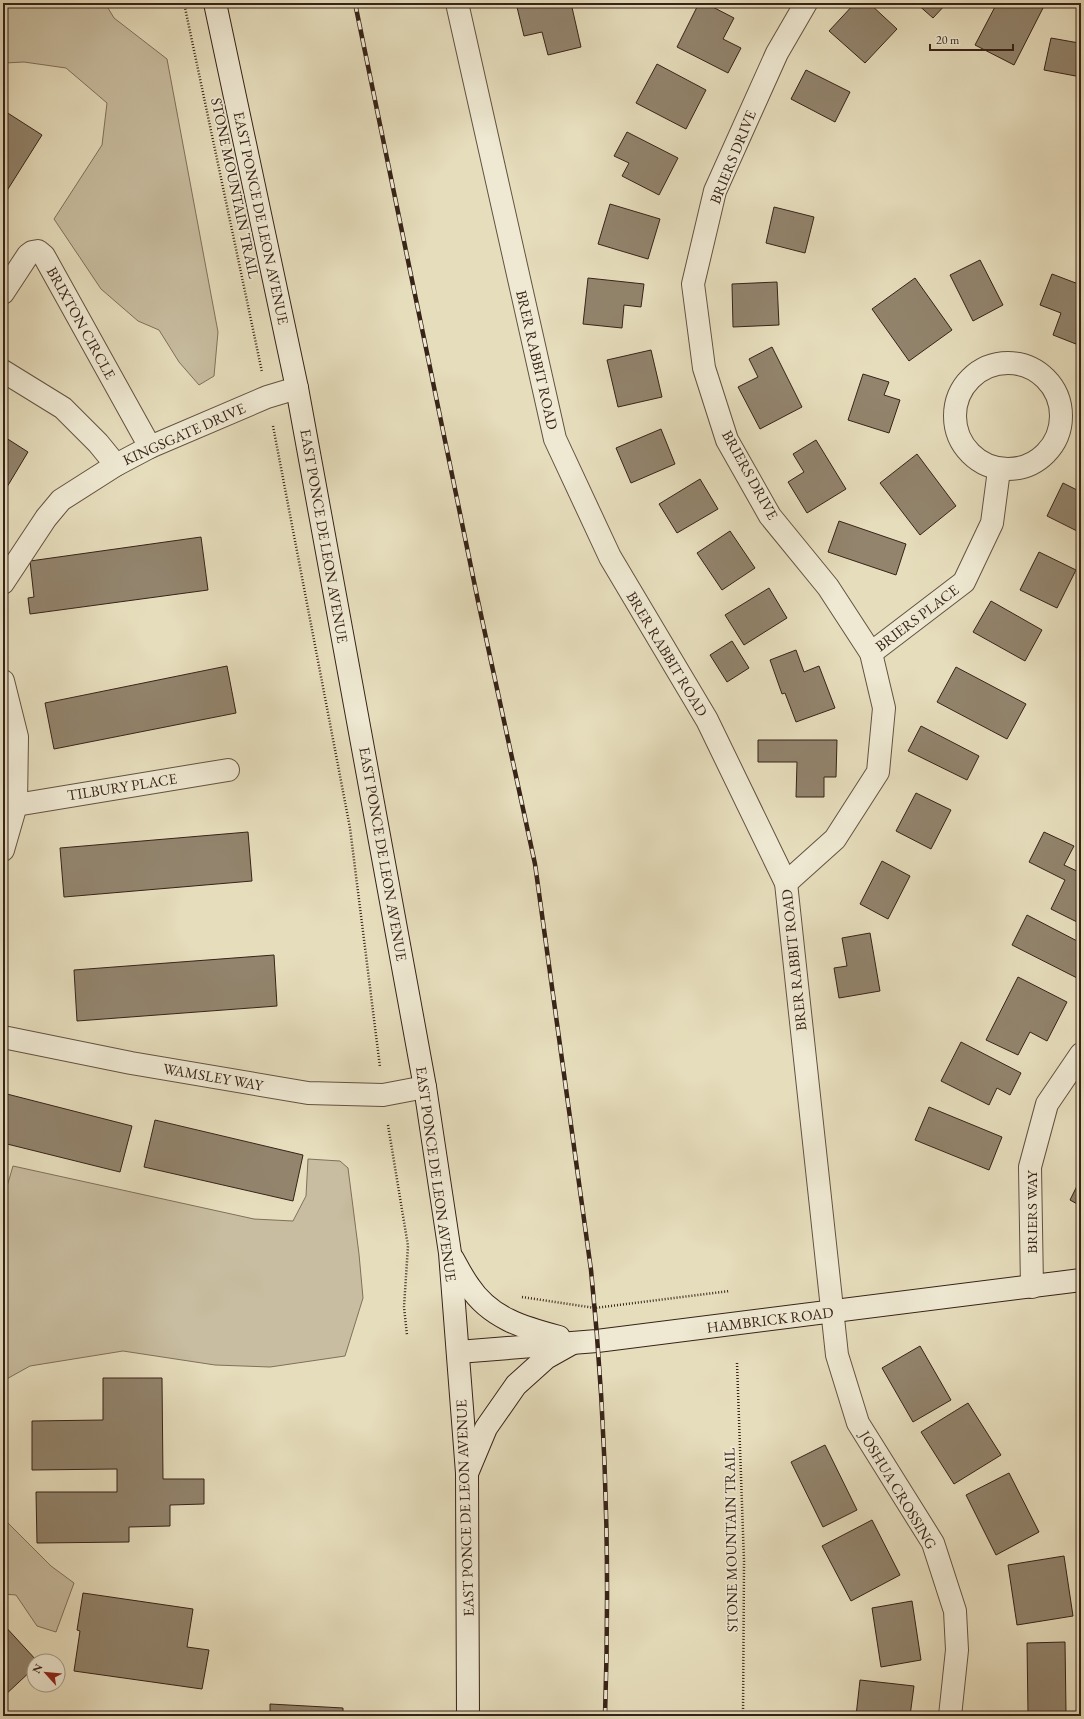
<svg xmlns="http://www.w3.org/2000/svg" width="1084" height="1719" font-family="'EB Garamond',serif">
  <rect width="100%" height="100%" fill="#e6ddbc"/>
  <filter id="stains"><feTurbulence type="fractalNoise" baseFrequency=".005" numOctaves="4"/><feColorMatrix values="0 0 0 0 .2 0 0 0 0 .09 0 0 0 0 .02 0 0 0 .5 -.17"/></filter>
  <radialGradient id="worn" r=".72"><stop offset=".6" stop-color="#630" stop-opacity="0"/><stop offset="1" stop-color="#630" stop-opacity=".3"/></radialGradient>
  <g fill="#c8bda0" stroke="#80705c">
    <polygon points="3,3 105,3 114,18 167,59 218,332 214,376 199,385 179,362 159,330 138,321 101,289 54,219 102,145 107,103 66,68 24,62 5,63 3,68"/>
    <polygon points="308,1159 340,1161 348,1168 359,1254 363,1298 345,1356 270,1367 215,1365 123,1351 30,1366 3,1381 3,1200 13,1166 254,1219 293,1221 306,1196"/>
    <polygon points="3,1518 51,1566 74,1583 56,1632 37,1626 16,1595 3,1594"/>
  </g>
  <g fill="#92846d" stroke="#372318">
    <polygon points="516,3 571,3 581,47 548,55 542,32 524,36"/>
    <polygon points="699,3 705,3 734,18 723,39 741,48 728,73 677,47"/>
    <polygon points="855,3 869,3 897,29 865,63 829,31"/>
    <polygon points="916,3 947,3 933,18"/>
    <polygon points="997,3 1033,3 1043,8 1014,65 975,45"/>
    <polygon points="1081,34 1081,77 1044,70 1051,38 1079,43"/>
    <polygon points="657,64 706,90 686,129 636,103"/>
    <polygon points="806,70 850,92 835,122 791,99"/>
    <polygon points="3,110 42,135 3,197"/>
    <polygon points="627,132 678,158 659,195 622,176 629,163 614,156"/>
    <polygon points="610,204 660,219 648,259 598,244"/>
    <polygon points="774,207 814,217 805,253 766,243"/>
    <polygon points="980,260 1003,305 973,321 950,275"/>
    <polygon points="1052,274 1081,285 1081,330 1076,344 1053,335 1061,313 1040,305"/>
    <polygon points="588,278 644,284 641,307 624,305 622,328 583,324"/>
    <polygon points="915,278 952,330 909,361 872,309"/>
    <polygon points="777,282 779,325 733,327 732,284"/>
    <polygon points="772,347 802,407 760,429 738,387 758,377 749,359"/>
    <polygon points="651,350 662,397 618,407 607,360"/>
    <polygon points="863,374 889,382 884,395 900,400 889,433 848,420"/>
    <polygon points="661,429 675,464 631,483 616,448"/>
    <polygon points="3,436 28,452 4,492 3,491"/>
    <polygon points="816,440 846,489 807,513 788,482 804,472 793,454"/>
    <polygon points="917,454 956,506 920,535 880,483"/>
    <polygon points="700,479 718,509 677,533 659,504"/>
    <polygon points="1063,483 1081,492 1081,533 1047,516"/>
    <polygon points="839,521 906,544 896,575 828,552"/>
    <polygon points="730,531 755,568 722,590 697,553"/>
    <polygon points="201,537 208,590 30,614 28,598 34,597 30,561"/>
    <polygon points="1039,552 1076,570 1057,608 1020,590"/>
    <polygon points="769,588 787,618 744,645 725,615"/>
    <polygon points="991,601 1042,630 1025,661 973,632"/>
    <polygon points="732,641 749,668 727,682 710,655"/>
    <polygon points="796,650 804,672 819,666 835,708 796,722 785,693 782,694 770,660"/>
    <polygon points="227,666 236,713 54,749 45,703"/>
    <polygon points="956,667 1026,704 1007,739 937,702"/>
    <polygon points="921,726 979,756 967,780 908,751"/>
    <polygon points="758,740 837,740 836,777 824,777 824,797 796,797 797,762 758,762"/>
    <polygon points="916,793 951,810 931,849 896,831"/>
    <polygon points="248,832 252,881 64,897 60,848"/>
    <polygon points="1044,832 1074,846 1064,865 1081,873 1081,924 1051,909 1065,880 1029,862"/>
    <polygon points="882,861 910,876 888,919 860,904"/>
    <polygon points="1027,915 1081,943 1081,980 1012,945"/>
    <polygon points="870,933 880,991 839,998 834,968 847,966 842,938"/>
    <polygon points="274,955 277,1006 77,1021 74,970"/>
    <polygon points="1018,977 1067,1002 1047,1041 1030,1032 1018,1055 986,1040"/>
    <polygon points="961,1042 1021,1073 1010,1095 997,1088 989,1105 941,1081"/>
    <polygon points="3,1093 132,1126 120,1172 3,1143"/>
    <polygon points="929,1107 1002,1137 989,1170 915,1140"/>
    <polygon points="155,1120 303,1155 293,1201 144,1167"/>
    <polygon points="1081,1178 1081,1206 1070,1200"/>
    <polygon points="920,1346 951,1400 913,1422 882,1368"/>
    <polygon points="103,1378 162,1378 163,1479 204,1479 204,1504 170,1505 170,1526 129,1527 129,1542 37,1543 36,1492 117,1492 117,1469 32,1470 32,1421 103,1420"/>
    <polygon points="968,1403 1001,1455 954,1484 921,1432"/>
    <polygon points="825,1445 857,1510 823,1527 791,1462"/>
    <polygon points="1009,1473 1039,1532 996,1555 966,1495"/>
    <polygon points="872,1520 900,1575 851,1601 822,1546"/>
    <polygon points="1064,1556 1073,1616 1017,1625 1008,1565"/>
    <polygon points="83,1593 193,1609 187,1647 209,1650 202,1689 74,1671 80,1631 77,1630"/>
    <polygon points="912,1601 921,1660 881,1667 872,1608"/>
    <polygon points="3,1624 37,1661 34,1661 34,1668 3,1697"/>
    <polygon points="1065,1642 1066,1712 1028,1713 1027,1643"/>
    <polygon points="860,1680 914,1686 910,1716 856,1716"/>
    <polygon points="270,1704 343,1708 343,1716 270,1716"/>
  </g>
  <g fill="none" stroke-linecap="round" stroke-linejoin="round">
    <g stroke="#635241" stroke-width="24">
      <g id="street">
        <polyline points="457,3 555,439 610,557 707,720 786,883 837,1355 858,1423 933,1543 955,1611 957,1650 950,1716"/>
        <polyline points="3,293 28,255 32,252 38,251 44,256 150,447"/>
        <circle cx="1008" cy="416" r="53"/>
        <polyline points="3,371 63,408 98,443 116,465"/>
        <polyline points="3,583 46,518 61,500 116,465 150,447 267,397 297,388"/>
        <polyline points="871,653 964,582 992,523 999,470"/>
        <polyline points="3,681 17,737 16,805 3,850"/>
        <polyline points="16,805 228,770"/>
        <polyline points="786,883 835,839 878,772 884,708 871,653 828,587 770,516 727,440 704,368 693,284 715,191 777,53 806,3"/>
        <polyline points="3,1037 131,1063 308,1093 383,1095 425,1087"/>
        <polyline points="1032,1287 1030,1167 1047,1104 1081,1054"/>
      </g>
    </g>
    <g stroke="#372318" stroke-width="24">
      <g id="secondary">
        <polyline points="215,3 297,388 425,1087 450,1253 467,1473 468,1716"/>
        <path d="M453,1259C458,1268 463,1278 469,1286C490,1318 524,1328 559,1337"/>
        <polyline points="458,1352 597,1341 1081,1280"/>
        <polyline points="468,1471 486,1428 516,1385 546,1358 571,1344"/>
      </g>
    </g>
    <g stroke="#372318" stroke-width="2.5" stroke-dasharray="1 2" stroke-linecap="butt">
      <polyline points="184,3 262,372"/>
      <polyline points="273,426 350,828 380,1067"/>
      <polyline points="388,1125 408,1246 404,1307 407,1335"/>
      <polyline points="522,1297 595,1308 730,1291"/>
      <polyline points="737,1363 744,1561 743,1716"/>
    </g>
    <use href="#street" stroke="#efe9d3" stroke-width="22"/>
    <use href="#secondary" stroke="#efe9d3" stroke-width="22"/>
    <g stroke="#372318" stroke-width="4.5">
      <path id="rail" d="M355,3L478,601L535,864L591,1270C606,1417 610,1568 605,1716"/>
    </g>
    <use href="#rail" stroke="#efe9d3" stroke-width="3" stroke-dasharray="9" stroke-linecap="butt"/>
  </g>
  <g text-anchor="middle" stroke-width="3.5" stroke-linejoin="round" paint-order="stroke">
    <g font-size="15" fill="#372318" stroke="#efe9d3">
      <text transform="translate(733 157) rotate(-68)" y="5">BRIERS DRIVE</text>
      <text transform="translate(235 188) rotate(78)" y="5">STONE MOUNTAIN TRAIL</text>
      <text transform="translate(261 218) rotate(78)" y="5">EAST PONCE DE LEON AVENUE</text>
      <text transform="translate(81 323) rotate(61)" y="5">BRIXTON CIRCLE</text>
      <text transform="translate(537 360) rotate(77)" y="5">BRER RABBIT ROAD</text>
      <text transform="translate(184 434) rotate(-24)" y="5">KINGSGATE DRIVE</text>
      <text transform="translate(750 475) rotate(61)" y="5">BRIERS DRIVE</text>
      <text transform="translate(324 536) rotate(80)" y="5">EAST PONCE DE LEON AVENUE</text>
      <text transform="translate(917 618) rotate(-37)" y="5">BRIERS PLACE</text>
      <text transform="translate(667 654) rotate(59)" y="5">BRER RABBIT ROAD</text>
      <text transform="translate(122 787) rotate(-9)" y="5">TILBURY PLACE</text>
      <text transform="translate(383 854) rotate(80)" y="5">EAST PONCE DE LEON AVENUE</text>
      <text transform="translate(794 960) rotate(-96)" y="5">BRER RABBIT ROAD</text>
      <text transform="translate(213 1077) rotate(10)" y="5">WAMSLEY WAY</text>
      <text transform="translate(436 1174) rotate(82)" y="5">EAST PONCE DE LEON AVENUE</text>
      <text transform="translate(1032 1212) rotate(-90)" y="5">BRIERS WAY</text>
      <text transform="translate(770 1320) rotate(-7)" y="5">HAMBRICK ROAD</text>
      <text transform="translate(898 1490) rotate(59)" y="5">JOSHUA CROSSING</text>
      <text transform="translate(465 1508) rotate(-92)" y="5">EAST PONCE DE LEON AVENUE</text>
      <text transform="translate(731 1540) rotate(-91)" y="5">STONE MOUNTAIN TRAIL</text>
    </g>
  </g>
  <rect width="1084" height="1719" fill="none" stroke="#e6ddbc" stroke-width="16"/>
  <rect x="4" y="4" width="1076" height="1711" fill="none" stroke="#372318" stroke-width="2"/>
  <rect x="8" y="8" width="1068" height="1703" fill="none" stroke="#372318"/>
  <g transform="translate(46 1673) rotate(297)"><circle r="19" fill="#efe9d3" stroke="#a59a88"/>
  <path d="M0-3L7 15L0 10L-7 15Z" fill="#8f2418"/>
  <text y="-6" font-size="11" font-weight="bold" text-anchor="middle" fill="#372318">N</text>
  </g>
  <path d="M930 44v6h83v-6" fill="none" stroke="#372318" stroke-width="2"/>
  <text x="936" y="44" font-size="12" fill="#372318" stroke="#efe9d3" stroke-width="3" paint-order="stroke">20 m</text>
  <rect width="100%" height="100%" filter="url(#stains)"/>
  <rect width="100%" height="100%" fill="url(#worn)"/>
</svg>
